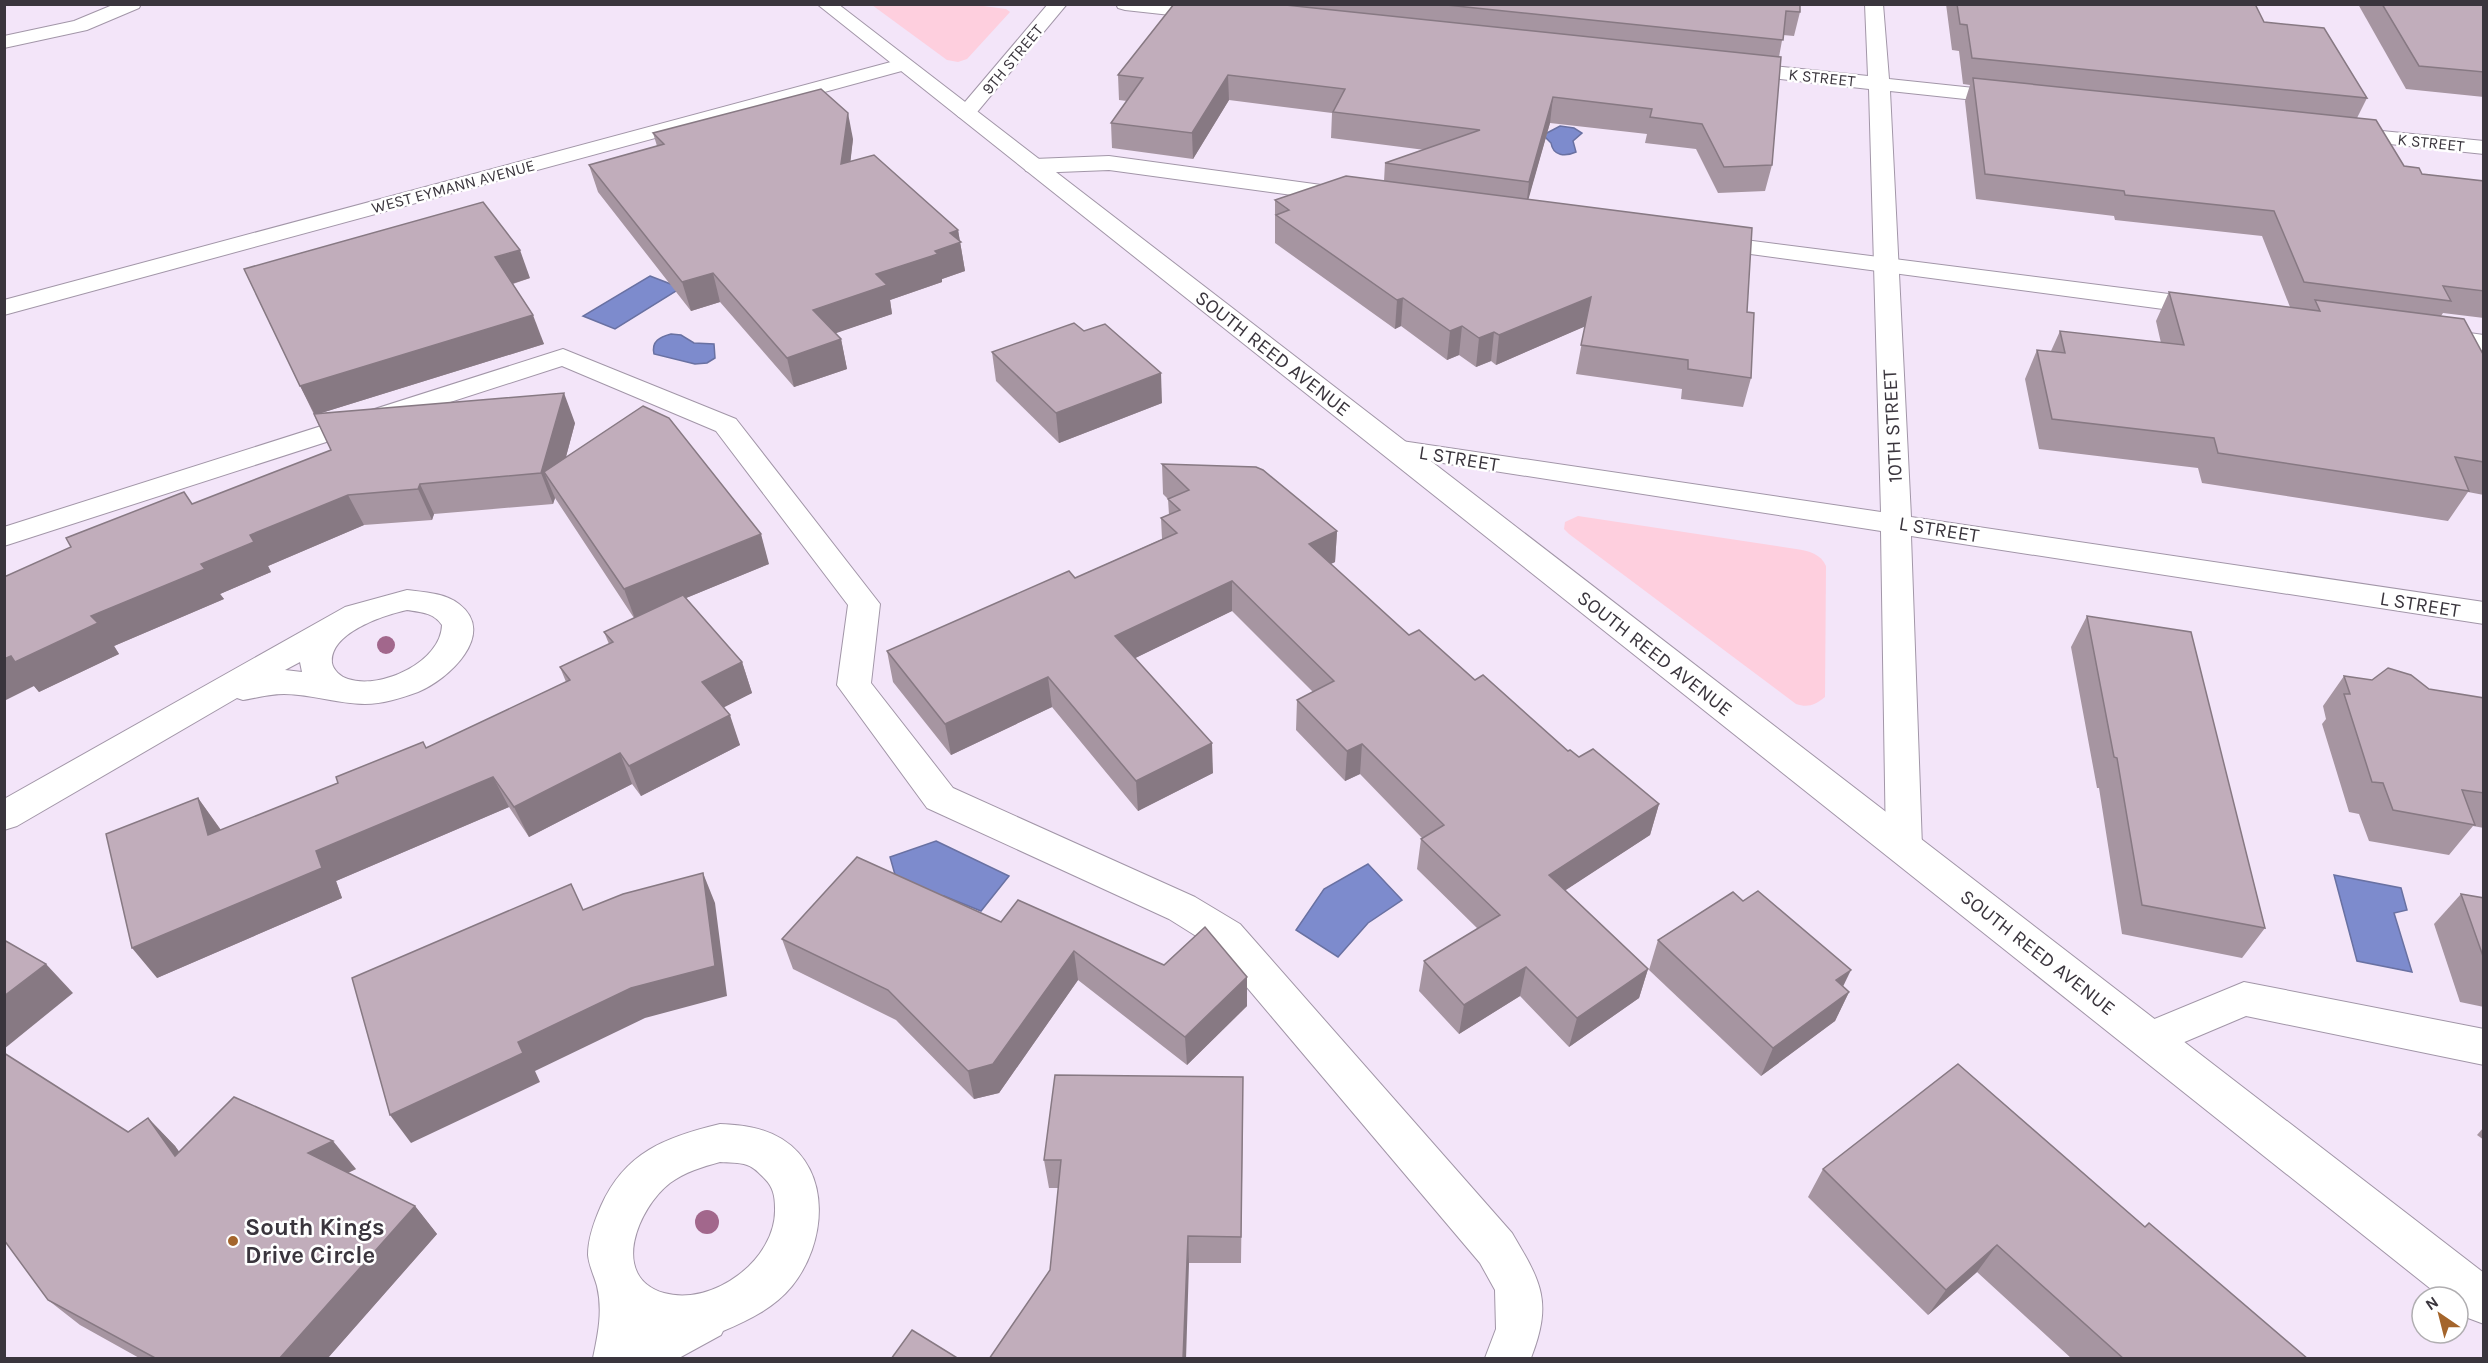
<svg xmlns="http://www.w3.org/2000/svg" width="2488" height="1363" font-family="Karla,sans-serif">
  <rect width="100%" height="100%" fill="#f3e5f9"/>
  <g fill="#fecfde">
    <polygon points="872,5 968,4 1006,9 1010,12 967,59 958,62 947,60"/>
    <path d="M1578,516L1796,549C1809,551 1821,554 1826,566L1825,697C1815,705 1808,708 1796,704L1569,534L1564,529L1565,522Z"/>
  </g>
  <g fill="#7d8bcd" stroke="#6971a2" stroke-width="1.5">
    <path d="M1560,126L1574,128L1582,133L1573,141L1576,152C1565,157 1553,156 1551,143L1543,135Z"/>
    <polygon points="650,276 681,288 615,329 583,316"/>
    <path d="M671,334L681,335L694,343L714,344L715,358L707,363L695,364L654,354C651,341 660,337 671,334Z"/>
    <polygon points="936,841 1009,876 981,911 944,896 901,896 890,857"/>
    <polygon points="1368,864 1402,900 1368,923 1338,957 1296,930 1324,889"/>
    <polygon points="2334,875 2401,888 2407,910 2394,913 2412,972 2357,961"/>
  </g>
  <g fill="none" stroke-linecap="round" stroke-linejoin="round">
    <g stroke="#a296a8" stroke-width="2">
      <g id="lane">
        <polygon points="1109,156 1351,189 1359,191 1362,196 1359,201 1351,203 1109,170 1034,173 1026,171 1023,166 1026,161 1034,159"/>
        <polygon points="1706,235 2208,299 2217,302 2221,307 2217,312 2208,315 1698,247 1694,242 1698,237"/>
        <polygon points="2432,328 2484,335 2484,351 2423,341 2419,336 2423,331"/>
        <path d="M563,349L736,419L880,604L871,683L953,788L1195,897L1240,924L1512,1233C1541,1282 1553,1301 1531,1358H1485L1496,1329L1495,1290L1480,1263L1212,946L1169,919L927,808L837,685L848,605L716,431L562,366L4,546V527Z"/>
        <polygon points="2244,982 2484,1029 2484,1065 2246,1016 2149,1057 2135,1051 2129,1039 2135,1027"/>
      </g>
    </g>
    <g stroke="#a296a8" stroke-width="2">
      <g id="street">
        <polygon points="115,4 141,4 139,8 87,30 4,48 4,36 74,21"/>
        <polygon points="1048,4 1067,4 973,117 966,119 959,117 955,113 959,109"/>
        <path d="M1116,4C1151,4 1188,1 1223,10L1226,14L1223,18L1216,20L1125,10L1118,8Z"/>
        <polygon points="1865,4 1883,4 1889,79 2012,92 2019,94 2022,98 2019,102 2012,104 1890,91 1911,517 2484,602 2484,624 1911,536 1922,847 1917,857 1904,861 1891,857 1886,847 1881,531 1385,454 1381,448 1385,442 1395,440 1881,512 1869,89 1735,74 1728,72 1725,68 1728,64 1735,62 1868,76"/>
        <polygon points="902,59 909,61 912,65 909,69 4,315 4,300"/>
        <polygon points="2341,127 2484,141 2484,154 2333,138 2330,133 2333,128"/>
        <path d="M407,590C424,592 445,593 459,604C498,634 448,680 418,692C401,698 383,704 365,704C339,704 310,694 284,694C270,694 256,698 243,700L237,698L17,826L4,830V799L345,607ZM407,610C421,612 434,613 442,625C441,662 381,690 348,679C341,677 333,670 332,663C329,633 384,615 407,610ZM300,662L302,672L285,670Z"/>
        <path d="M720,1124C742,1125 762,1127 782,1139C833,1171 826,1244 792,1286C774,1308 749,1320 723,1331L721,1335L679,1358H593C598,1334 603,1311 597,1286C594,1275 589,1266 588,1255C588,1238 594,1222 601,1206C625,1152 666,1137 720,1124ZM720,1162C728,1163 739,1162 747,1165C754,1167 760,1174 765,1179C773,1187 775,1196 775,1208C777,1259 713,1307 664,1293C609,1277 638,1208 670,1183C685,1172 702,1167 720,1162Z"/>
      </g>
    </g>
    <g stroke="#a296a8" stroke-width="2">
      <polygon id="secondary" points="817,4 838,4 2484,1273 2484,1324 2468,1318 2458,1310 2458,1297 2441,1297"/>
    </g>
    <use href="#lane" fill="#fff" fill-rule="evenodd"/>
    <use href="#street" fill="#fff" fill-rule="evenodd"/>
    <use href="#secondary" fill="#fff" fill-rule="evenodd"/>
  </g>
  <g fill="#a2678c">
    <circle cx="386" cy="645" r="9"/>
    <circle cx="707" cy="1222" r="12"/>
  </g>
  <g fill="#a695a1">
    <polygon points="1174,4 1800,4 1800,12 1794,36 1783,35 1779,57 1772,165 1765,191 1718,193 1696,149 1645,143 1647,134 1550,123 1528,199 1747,312 1751,378 1743,407 1681,399 1682,389 1576,374 1585,326 1496,365 1491,361 1476,367 1459,355 1447,360 1401,326 1395,329 1275,243 1275,200 1384,181 1385,163 1425,150 1331,138 1332,113 1229,100 1193,159 1112,148 1111,123 1127,101 1119,100 1118,75"/>
    <polygon points="1946,4 2255,4 2264,22 2367,98 2357,118 2404,166 2422,174 2484,181 2484,318 2443,313 2441,316 2484,356 2484,495 2468,492 2448,521 2202,483 2198,468 2039,449 2025,379 2037,350 2051,351 2060,331 2161,343 2156,321 2169,292 2290,307 2262,236 2115,220 2114,216 1976,199 1965,101 1970,85 1963,84 1959,51 1952,50"/>
    <polygon points="2358,4 2484,4 2484,97 2406,89"/>
    <polygon points="653,133 853,139 850,162 958,230 965,271 942,279 942,282 890,300 892,314 835,333 841,339 847,369 794,387 720,302 691,311 598,192 589,165 657,146"/>
    <polygon points="244,269 530,278 513,284 544,344 321,413 575,423 566,457 769,564 686,598 742,662 752,693 723,707 740,745 641,796 632,784 529,837 509,807 336,881 342,898 157,978 198,798 221,830 338,783 423,742 426,748 566,682 560,667 609,644 604,632 634,618 555,498 553,504 434,514 432,520 364,525 268,566 271,572 220,594 224,599 114,646 119,654 39,692 34,686 331,450"/>
    <polygon points="992,352 1162,403 1059,443 996,381"/>
    <polygon points="1162,464 1337,531 1335,562 1330,564 1409,635 1475,680 1568,751 1659,804 1650,835 1565,890 1648,969 1639,998 1569,1047 1520,996 1459,1034 1419,991 1424,961 1478,929 1417,869 1421,839 1422,838 1360,774 1345,781 1296,730 1297,700 1313,692 1232,611 1135,658 1213,773 1138,811 1052,707 951,755 893,682 887,651 1075,578 1162,539 1161,518 1169,515 1168,499 1163,494"/>
    <polygon points="2087,616 2265,928 2242,958 2122,934 2099,788 2097,788 2071,647"/>
    <polygon points="2344,676 2484,698 2484,828 2473,826 2449,855 2369,841 2359,814 2349,812 2322,724 2326,719 2323,706"/>
    <polygon points="2461,894 2484,898 2484,1007 2460,1002 2434,924"/>
    <polygon points="1743,901 1849,992 1835,1021 1761,1076 1649,970 1658,940"/>
    <polygon points="1001,922 1164,965 1247,977 1247,1006 1187,1065 1078,980 999,1093 974,1099 896,1020 793,969 782,939"/>
    <polygon points="1243,1105 1241,1263 1189,1263 1050,1270 1059,1188 1049,1188 1044,1160"/>
    <polygon points="148,1118 175,1146 179,1152 356,1169 348,1173 415,1206 437,1234 327,1359 141,1359 80,1325 48,1300 128,1132"/>
    <polygon points="2484,1127 2484,1140 2477,1135"/>
    <polygon points="1823,1169 2145,1227 2308,1359 2072,1359 1977,1272 1928,1315 1808,1197"/>
  </g>
  <g fill="#877983">
    <polygon points="1228,75 1229,100 1193,159 1192,133"/>
    <polygon points="1553,97 1550,123 1526,208 1529,182"/>
    <polygon points="848,113 853,139 847,192 841,164"/>
    <polygon points="958,230 965,271 942,279 942,282 890,300 892,314 819,339 813,310 950,233"/>
    <polygon points="520,250 530,278 505,286 495,257"/>
    <polygon points="713,273 720,302 691,311 682,282"/>
    <polygon points="1591,297 1586,326 1496,365 1499,335"/>
    <polygon points="1403,298 1401,326 1395,329 1397,300"/>
    <polygon points="533,315 544,344 315,415 300,386"/>
    <polygon points="1462,326 1459,355 1447,360 1450,331"/>
    <polygon points="1494,332 1491,361 1476,367 1479,338"/>
    <polygon points="841,339 847,369 794,387 787,358"/>
    <polygon points="1161,373 1162,403 1059,443 1056,413"/>
    <polygon points="564,393 575,423 557,490 544,472 555,498 553,504 541,473"/>
    <polygon points="420,484 434,514 432,520 418,489"/>
    <polygon points="348,495 364,525 268,566 271,572 220,594 224,599 114,646 119,654 39,692 34,686 4,701 4,659 250,535"/>
    <polygon points="1337,531 1335,562 1308,575 1309,544"/>
    <polygon points="761,534 769,564 635,619 624,589"/>
    <polygon points="1232,581 1232,611 1117,667 1115,636"/>
    <polygon points="742,662 752,693 713,713 702,682"/>
    <polygon points="1048,677 1052,707 951,755 945,724"/>
    <polygon points="730,715 740,745 641,796 629,766"/>
    <polygon points="1212,743 1213,773 1138,811 1136,781"/>
    <polygon points="1362,744 1360,774 1345,781 1347,751"/>
    <polygon points="620,753 632,784 529,837 514,807"/>
    <polygon points="493,777 509,807 336,881 342,898 157,978 132,948 316,851"/>
    <polygon points="198,798 220,829 230,865 208,835"/>
    <polygon points="1659,804 1650,835 1543,905 1549,875"/>
    <polygon points="703,873 715,903 727,996 645,1018 535,1071 540,1082 411,1143 390,1115 518,1042"/>
    <polygon points="1074,951 1078,980 999,1093 974,1099 968,1071"/>
    <polygon points="46,964 73,993 4,1049 4,996"/>
    <polygon points="1526,967 1520,996 1459,1034 1464,1005"/>
    <polygon points="1648,969 1639,998 1569,1047 1577,1018"/>
    <polygon points="1851,970 1837,999 1836,980"/>
    <polygon points="1247,977 1247,1006 1187,1065 1185,1037"/>
    <polygon points="1849,992 1835,1021 1761,1076 1773,1048"/>
    <polygon points="148,1118 175,1146 202,1183 175,1156"/>
    <polygon points="333,1141 356,1169 332,1180 308,1153"/>
    <polygon points="415,1206 437,1234 327,1359 279,1359"/>
    <polygon points="1188,1236 1189,1263 1186,1359 1183,1359"/>
    <polygon points="1997,1245 1977,1272 1928,1315 1946,1290"/>
  </g>
  <g fill="#c1adbb" stroke="#877983" stroke-width="1.5">
    <polygon points="1174,4 1276,4 1781,57 1772,165 1724,167 1702,124 1650,117 1652,109 1553,97 1529,182 1385,163 1480,130 1333,112 1345,89 1228,75 1192,133 1111,123 1143,78 1118,75"/>
    <polygon points="1437,4 1800,4 1800,12 1786,11 1783,40"/>
    <polygon points="1957,4 2255,4 2264,22 2324,28 2367,98 1972,58 1967,25 1960,24"/>
    <polygon points="2382,4 2484,4 2484,72 2419,66"/>
    <polygon points="1973,78 2376,120 2404,166 2419,168 2422,174 2484,181 2484,291 2443,286 2451,301 2304,282 2274,211 2125,195 2124,191 1985,174"/>
    <polygon points="821,89 848,113 841,164 874,155 958,230 950,233 961,242 935,251 938,254 876,274 887,285 813,310 841,339 787,358 713,273 682,282 589,165 664,144 653,133"/>
    <polygon points="1346,176 1752,228 1747,312 1754,313 1751,378 1688,369 1688,360 1581,345 1591,297 1499,335 1494,332 1479,338 1462,326 1450,331 1403,298 1397,300 1276,215 1289,210 1275,200"/>
    <polygon points="483,202 520,250 495,257 533,315 300,386 244,269"/>
    <polygon points="2169,292 2320,311 2315,300 2464,319 2484,356 2484,462 2455,457 2469,491 2218,453 2214,438 2052,419 2037,350 2065,353 2060,331 2184,345"/>
    <polygon points="1074,323 1084,331 1105,324 1161,373 1056,413 992,352"/>
    <polygon points="564,393 541,473 420,484 418,489 348,495 250,535 254,542 201,564 205,569 91,616 98,623 15,662 11,656 4,659 4,577 71,547 66,538 184,492 192,504 331,450 314,414"/>
    <polygon points="643,406 669,418 761,534 624,589 544,472"/>
    <polygon points="1162,464 1256,467 1263,470 1337,531 1309,544 1409,635 1419,630 1475,680 1483,675 1568,751 1570,750 1579,757 1593,749 1659,804 1549,875 1648,969 1577,1018 1526,967 1464,1005 1424,961 1500,915 1421,839 1444,825 1362,744 1347,751 1297,700 1334,681 1232,581 1115,636 1212,743 1136,781 1048,677 945,724 887,651 1069,571 1075,578 1177,533 1161,518 1180,510 1168,499 1189,490"/>
    <polygon points="683,595 742,662 702,682 730,715 629,766 620,753 514,807 493,777 316,851 322,868 132,948 106,834 198,798 208,835 338,783 336,777 423,742 426,748 570,680 560,667 613,642 604,632"/>
    <polygon points="2087,616 2191,632 2265,928 2142,905 2117,758 2114,757"/>
    <polygon points="2388,668 2411,675 2429,689 2484,698 2484,793 2462,790 2475,825 2393,810 2383,783 2372,782 2344,694 2350,694 2344,676 2372,680"/>
    <polygon points="857,857 1001,922 1018,900 1164,965 1205,927 1247,977 1185,1037 1074,951 993,1064 968,1071 888,990 782,939"/>
    <polygon points="703,873 715,966 631,988 518,1042 523,1053 390,1115 352,978 571,884 583,910 623,894"/>
    <polygon points="1758,891 1851,970 1836,980 1849,992 1773,1048 1658,940 1733,892 1743,901"/>
    <polygon points="2461,894 2484,898 2484,959"/>
    <polygon points="4,940 46,964 4,996"/>
    <polygon points="4,1053 128,1132 148,1118 175,1156 234,1097 333,1141 308,1153 415,1206 279,1359 157,1359 48,1300 4,1240"/>
    <polygon points="1958,1064 2145,1227 2149,1223 2308,1359 2124,1359 1997,1245 1946,1290 1823,1169"/>
    <polygon points="1055,1075 1243,1077 1241,1237 1188,1236 1183,1359 989,1359 1050,1270 1061,1160 1044,1160"/>
    <polygon points="912,1330 959,1359 891,1359"/>
  </g>
  <circle fill="#a4652c" stroke="#fff" stroke-width="2" cx="233" cy="1241" r="6"/>
  <g text-anchor="middle" stroke-width="5" stroke-linejoin="round" paint-order="stroke">
    <g font-size="16" fill="#3a353d" stroke="#fff">
      <text transform="translate(1012 59) rotate(-50)" y="6">9TH STREET</text>
      <text transform="translate(1822 77) rotate(6)" y="6">K STREET</text>
      <text transform="translate(2431 142) rotate(6)" y="6">K STREET</text>
      <text transform="translate(453 186) rotate(-15)" y="6">WEST EYMANN AVENUE</text>
    </g>
    <g font-size="20" fill="#3a353d" stroke="#fff">
      <text transform="translate(1273 353) rotate(38)" y="7">SOUTH REED AVENUE</text>
      <text transform="translate(1892 426) rotate(-93)" y="7">10TH STREET</text>
      <text transform="translate(1459 458) rotate(9)" y="7">L STREET</text>
      <text transform="translate(1939 529) rotate(9)" y="7">L STREET</text>
      <text transform="translate(2420 604) rotate(9)" y="7">L STREET</text>
      <text transform="translate(1655 653) rotate(38)" y="7">SOUTH REED AVENUE</text>
      <text transform="translate(2038 952) rotate(38)" y="7">SOUTH REED AVENUE</text>
    </g>
    <g font-size="24" font-weight="bold" fill="#3a353d" stroke="#fff" text-anchor="start">
      <text x="245" y="1235">South Kings<tspan x="245" dy="28">Drive Circle</tspan></text>
    </g>
  </g>
  <rect width="2488" height="1363" fill="none" stroke="#3a353d" stroke-width="12"/>
  <g transform="translate(2440 1315) rotate(325)"><circle r="28" fill="#ffffff" stroke="#b0aeb1" stroke-width="1.5"/>
  <path d="M0-4.5L10 22L0 15L-10 22Z" fill="#a4652c"/>
  <text y="-9" font-size="16" font-weight="bold" text-anchor="middle" fill="#3a353d">N</text>
  </g>
</svg>
